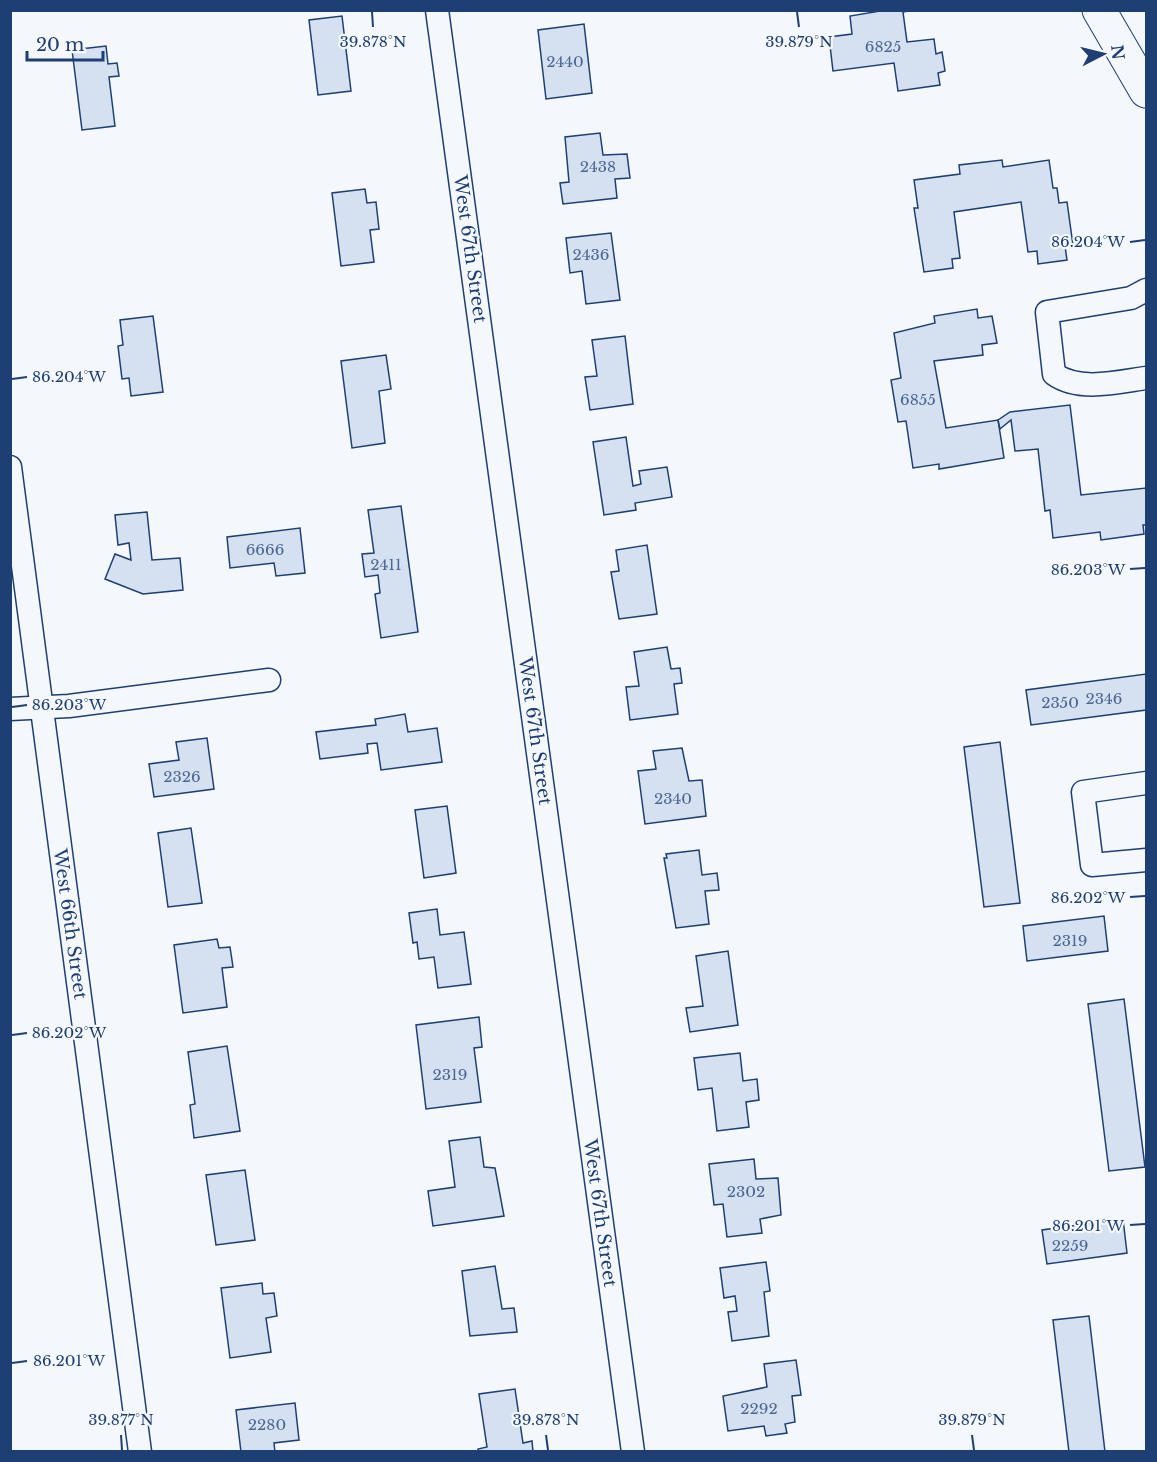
<svg xmlns="http://www.w3.org/2000/svg" width="1157" height="1462" font-family="'Libre Baskerville',serif">
  <rect width="100%" height="100%" fill="#f4f7fb"/>
  <g fill="#d5e0f0" stroke="#1d3f73" stroke-width="1.5">
    <polygon points="886,10 914,10 903,12 907,42 934,39 936,54 942,52 945,71 938,73 940,85 898,91 894,63 833,71 829,37 852,34 850,16"/>
    <polygon points="342,16 351,91 318,95 309,20"/>
    <polygon points="584,24 592,93 546,99 538,30"/>
    <polygon points="106,46 108,64 117,63 119,76 109,77 115,126 82,130 72,50"/>
    <polygon points="600,133 603,155 627,154 630,178 615,179 617,198 563,204 560,183 569,182 565,137"/>
    <polygon points="1002,160 1003,167 1049,160 1053,188 1057,188 1059,203 1067,202 1073,245 1065,246 1067,260 1038,264 1037,251 1028,252 1021,202 954,212 960,258 952,259 953,268 924,272 914,208 918,208 914,180 960,174 959,165"/>
    <polygon points="365,189 367,203 376,202 379,229 370,230 374,262 341,266 332,193"/>
    <polygon points="611,233 620,300 586,304 582,271 570,273 566,238"/>
    <polygon points="977,309 978,318 992,316 997,343 982,345 983,355 934,361 946,428 998,420 1004,458 939,469 939,464 913,468 906,421 898,422 891,380 901,378 894,333 935,323 934,316"/>
    <polygon points="153,316 163,392 131,396 129,378 122,379 118,346 123,345 120,320"/>
    <polygon points="625,336 633,404 590,410 585,377 597,376 592,340"/>
    <polygon points="386,355 391,389 379,391 385,443 352,448 341,361"/>
    <polygon points="1070,405 1081,495 1146,488 1146,525 1143,525 1144,534 1101,540 1100,532 1053,538 1050,510 1045,511 1038,449 1015,451 1011,420 1000,429 998,420 1010,412"/>
    <polygon points="626,437 633,486 641,484 639,471 667,467 672,497 635,503 636,510 604,515 593,442"/>
    <polygon points="401,506 418,632 381,638 375,594 380,593 378,575 365,577 362,554 374,553 368,510"/>
    <polygon points="147,512 152,560 180,558 183,590 143,594 105,579 115,554 131,560 129,543 118,545 115,515"/>
    <polygon points="300,528 305,573 276,576 274,563 230,568 227,537"/>
    <polygon points="647,545 657,614 619,619 611,572 619,571 616,550"/>
    <polygon points="667,647 671,669 680,668 682,683 674,684 678,714 630,720 626,687 639,686 634,652"/>
    <polygon points="1146,674 1146,710 1031,725 1026,690"/>
    <polygon points="405,714 408,732 437,728 442,762 381,770 377,743 367,744 368,753 320,759 316,732 376,725 375,719"/>
    <polygon points="207,738 214,789 154,797 149,764 179,760 176,742"/>
    <polygon points="1000,742 1020,903 984,907 964,747"/>
    <polygon points="682,748 689,781 702,780 706,816 645,824 638,771 656,769 653,751"/>
    <polygon points="447,806 456,873 424,878 415,810"/>
    <polygon points="191,828 202,903 168,907 158,833"/>
    <polygon points="699,850 702,875 717,873 719,890 705,891 709,924 676,928 664,858 667,858 666,854"/>
    <polygon points="437,909 440,935 464,932 471,984 438,988 434,957 419,959 417,942 413,943 409,913"/>
    <polygon points="1104,916 1108,951 1027,961 1023,926"/>
    <polygon points="217,939 219,948 230,947 233,967 222,968 227,1007 183,1013 174,945"/>
    <polygon points="728,951 738,1025 690,1032 686,1008 703,1006 696,956"/>
    <polygon points="1124,999 1145,1167 1109,1171 1088,1004"/>
    <polygon points="479,1017 482,1047 474,1048 481,1102 426,1109 416,1025"/>
    <polygon points="227,1046 240,1131 194,1138 190,1105 195,1104 188,1052"/>
    <polygon points="740,1053 743,1081 757,1079 759,1100 746,1102 749,1127 717,1131 712,1088 698,1090 694,1058"/>
    <polygon points="480,1137 484,1167 495,1168 504,1216 433,1226 428,1191 455,1187 449,1141"/>
    <polygon points="754,1159 756,1179 778,1178 781,1215 760,1219 762,1233 727,1237 723,1204 714,1205 709,1164"/>
    <polygon points="245,1170 255,1240 216,1245 206,1175"/>
    <polygon points="1123,1219 1127,1253 1047,1264 1042,1230"/>
    <polygon points="766,1262 770,1291 764,1292 769,1336 732,1341 728,1312 737,1311 735,1296 724,1298 720,1268"/>
    <polygon points="495,1266 502,1309 514,1308 517,1332 470,1336 462,1271"/>
    <polygon points="262,1283 263,1294 274,1293 277,1316 266,1318 271,1352 230,1358 221,1288"/>
    <polygon points="1089,1316 1105,1452 1069,1452 1053,1320"/>
    <polygon points="796,1360 801,1395 792,1396 795,1422 785,1424 787,1433 766,1436 764,1426 728,1431 723,1396 767,1387 764,1364"/>
    <polygon points="515,1389 523,1443 532,1441 533,1452 478,1452 478,1449 487,1447 479,1394"/>
    <polygon points="295,1403 299,1440 274,1443 275,1452 241,1452 236,1410"/>
  </g>
  <g fill="none" stroke-linecap="round" stroke-linejoin="round">
    <g stroke="#1d3f73" stroke-width="25">
      <g id="minor">
        <polyline points="437,10 633,1452"/>
        <path d="M1146,290L1131,298L1047,312L1054,374C1079,392 1118,382 1146,378"/>
        <polyline points="10,467 140,1452"/>
        <polyline points="10,709 69,706 269,680"/>
        <polyline points="1146,783 1083,792 1092,865 1146,860"/>
      </g>
    </g>
    <g stroke="#1d3f73" stroke-width="35">
      <polyline id="secondary" points="1099,10 1146,91"/>
    </g>
    <use href="#minor" stroke="#f4f7fb" stroke-width="22"/>
    <use href="#secondary" stroke="#f4f7fb" stroke-width="33"/>
  </g>
  <path fill="none" stroke="#1d3f73" stroke-width="2" d="M372,12L373,27M797,12L799,27M1130,242L1145,240M12,379L27,377M1130,569L1145,568M12,707L27,705M1130,897L1145,896M12,1035L27,1033M1130,1225L1145,1224M12,1363L27,1361M121,1435L122,1450M546,1435L548,1450M972,1435L974,1450"/>
  <g text-anchor="middle" stroke-width="4.5" stroke-linejoin="round" paint-order="stroke">
    <g font-size="15" fill="#4b6792">
      <text x="883" y="52">6825</text>
      <text x="565" y="67">2440</text>
      <text x="598" y="172">2438</text>
      <text x="591" y="260">2436</text>
      <text x="918" y="405">6855</text>
      <text x="265" y="555">6666</text>
      <text x="386" y="570">2411</text>
      <text x="1104" y="704">2346</text>
      <text x="1060" y="708">2350</text>
      <text x="182" y="782">2326</text>
      <text x="673" y="804">2340</text>
      <text x="1070" y="946">2319</text>
      <text x="450" y="1080">2319</text>
      <text x="746" y="1197">2302</text>
      <text x="1070" y="1251">2259</text>
      <text x="759" y="1414">2292</text>
      <text x="267" y="1430">2280</text>
    </g>
    <g font-size="18" fill="#1d3f73" stroke="#f4f7fb">
      <text transform="translate(470 249) rotate(82)" y="6">West 67th Street</text>
      <text transform="translate(535 731) rotate(82)" y="6">West 67th Street</text>
      <text transform="translate(70 924) rotate(82)" y="6">West 66th Street</text>
      <text transform="translate(600 1213) rotate(82)" y="6">West 67th Street</text>
    </g>
  </g>
  <g font-size="15" text-anchor="middle" fill="#1d3f73" stroke="#f4f7fb" stroke-width="4.5" stroke-linejoin="round" paint-order="stroke">
    <text x="373" y="47">39.878°N</text>
    <text x="799" y="47">39.879°N</text>
    <text x="1088" y="247">86.204°W</text>
    <text x="69" y="382">86.204°W</text>
    <text x="1088" y="575">86.203°W</text>
    <text x="69" y="710">86.203°W</text>
    <text x="1088" y="903">86.202°W</text>
    <text x="69" y="1038">86.202°W</text>
    <text x="1088" y="1231">86.201°W</text>
    <text x="69" y="1366">86.201°W</text>
    <text x="121" y="1425">39.877°N</text>
    <text x="546" y="1425">39.878°N</text>
    <text x="972" y="1425">39.879°N</text>
  </g>
  <rect width="1157" height="1462" fill="none" stroke="#1d3f73" stroke-width="24"/>
  <g transform="translate(1103 54) rotate(83)" stroke="#f4f7fb" stroke-width="4.5" paint-order="stroke">
  <path d="M0-4.5L10 22L0 15L-10 22Z" fill="#1d3f73"/>
  <text y="-9" font-size="16" font-weight="bold" text-anchor="middle" fill="#1d3f73">N</text>
  </g>
  <path d="M27 51v9h76v-9" fill="none" stroke="#1d3f73" stroke-width="3"/>
  <text x="36" y="51" font-size="18" fill="#1d3f73" stroke="#f4f7fb" stroke-width="4.5" paint-order="stroke">20 m</text>
</svg>
